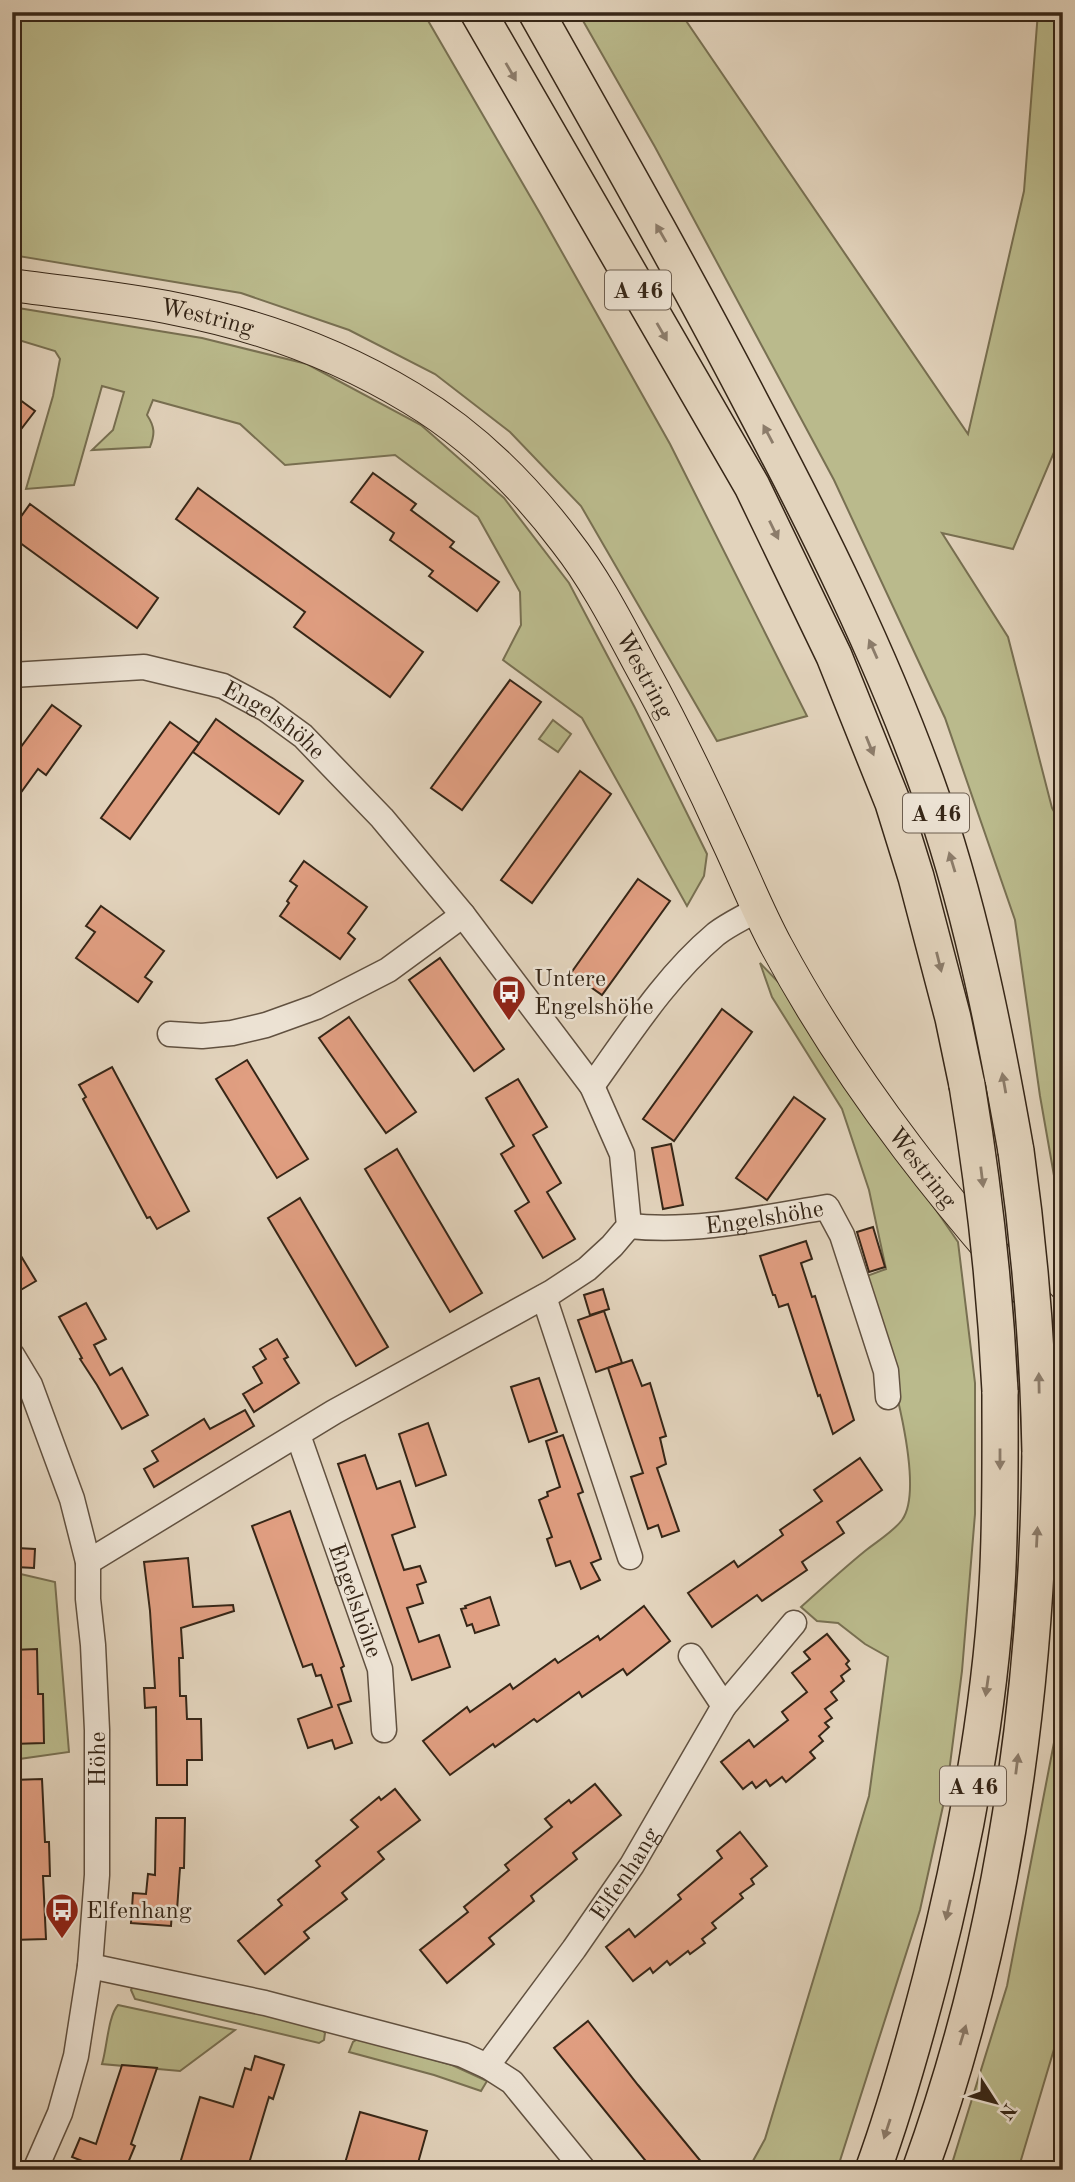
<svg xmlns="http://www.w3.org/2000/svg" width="1075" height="2182" font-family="'Old Standard TT',serif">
  <rect width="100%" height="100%" fill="#e2d3bc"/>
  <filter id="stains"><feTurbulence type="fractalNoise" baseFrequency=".00286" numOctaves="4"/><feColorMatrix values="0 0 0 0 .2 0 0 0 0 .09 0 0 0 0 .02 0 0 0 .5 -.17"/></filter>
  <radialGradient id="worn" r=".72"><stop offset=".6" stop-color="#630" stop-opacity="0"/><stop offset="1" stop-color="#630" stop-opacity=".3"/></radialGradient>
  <g fill="#baba8c" stroke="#787052" stroke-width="2">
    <polygon points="12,12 423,12 541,215 670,444 807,716 717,741 581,506 510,432 435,374 349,330 241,293 12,255"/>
    <polygon points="578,12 680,12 968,434 1024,191 1038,12 1063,12 1063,431 1013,549 942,533 1008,637 1052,808 1063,828 1063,1243 1059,1204 1040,1096 1015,920 945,718 834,480 655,147"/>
    <path d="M12,307L202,338L307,364L421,425L504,498L569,583L635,708L707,854L704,876L687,906L582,718L503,660L521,625L520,592L478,517L395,455L285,465L240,424L153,400L147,415C155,427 155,434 150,447L92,450L113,430L124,392L102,386L74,485L26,489L53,396L60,359L55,351L12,338Z"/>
    <polygon points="553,720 571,734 558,752 539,739"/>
    <path d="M760,963L784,988L958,1242L975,1383V1514L962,1671L947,1788L920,1910L837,2170H748L765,2139L869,1796L888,1657L865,1644L838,1623L817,1621L801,1607C822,1588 843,1569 865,1551C876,1542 893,1532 902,1520C930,1482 877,1324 864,1277L886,1269L869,1190L842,1109L772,997Z"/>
    <polygon points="12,1572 55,1582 69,1752 12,1760"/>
    <polygon points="1063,1696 1063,2019 1018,2170 950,2170 1007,1986"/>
    <polygon points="134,1984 319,2027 325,2033 324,2040 319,2043 135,1999 131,1990"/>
    <path d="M118,2005L235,2030L180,2071L102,2064C107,2048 108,2016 118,2005Z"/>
    <polygon points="359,2038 452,2065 487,2081 481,2091 434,2075 349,2052 353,2042"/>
  </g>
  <g fill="#e09e81" stroke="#362617" stroke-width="2">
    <polygon points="12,394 35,411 12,441"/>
    <polygon points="373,473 416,504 411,510 454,542 450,547 499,582 477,611 429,576 433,571 390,540 394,533 351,502"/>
    <polygon points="198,488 423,652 390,697 294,627 305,612 176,519"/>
    <polygon points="30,504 158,598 137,628 12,537 12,529"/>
    <polygon points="510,680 541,702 462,810 431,788"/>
    <polygon points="52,705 81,726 46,775 38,769 12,805 12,759"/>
    <polygon points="216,719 303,781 279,814 193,752"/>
    <polygon points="170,722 199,743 130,839 101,818"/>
    <polygon points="580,771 611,794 532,903 501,880"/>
    <polygon points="304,861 367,907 348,933 355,939 340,959 280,916 289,903 287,901 297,886 290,881"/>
    <polygon points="638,879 670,901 602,995 571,973"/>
    <polygon points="101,906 164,951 145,977 152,982 138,1002 76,958 95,932 86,926"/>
    <polygon points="440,958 504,1049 474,1071 409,980"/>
    <polygon points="722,1009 752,1032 674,1141 643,1119"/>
    <polygon points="349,1017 416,1112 386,1133 319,1038"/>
    <polygon points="247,1060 308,1159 277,1178 216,1079"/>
    <polygon points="112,1067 189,1211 157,1229 150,1217 147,1218 83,1099 86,1097 79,1085"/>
    <polygon points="518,1079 547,1127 533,1135 561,1183 547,1192 575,1239 543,1258 515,1211 529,1202 501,1154 514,1146 486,1098"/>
    <polygon points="794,1097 825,1119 767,1200 736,1178"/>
    <polygon points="671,1144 683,1205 663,1209 652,1148"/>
    <polygon points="397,1149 482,1293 450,1312 365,1169"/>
    <polygon points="300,1198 388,1347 356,1366 268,1218"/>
    <polygon points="873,1227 885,1267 869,1272 857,1232"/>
    <polygon points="12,1241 36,1281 12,1295"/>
    <polygon points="806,1241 812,1259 801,1263 812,1297 815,1296 854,1420 833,1434 820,1395 818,1396 788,1304 779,1307 775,1295 773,1295 760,1256"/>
    <polygon points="603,1289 609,1309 590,1315 584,1295"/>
    <polygon points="86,1303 106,1339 94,1345 110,1375 122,1368 148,1415 122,1429 97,1385 80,1359 82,1358 59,1317"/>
    <polygon points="604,1311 622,1363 596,1372 578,1320"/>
    <polygon points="277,1339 288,1357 284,1359 299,1383 254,1412 243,1394 262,1383 253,1367 266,1359 260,1349"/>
    <polygon points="632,1360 642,1386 650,1383 666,1436 660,1438 666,1464 657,1468 679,1531 662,1537 658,1525 648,1529 631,1477 643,1473 608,1368"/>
    <polygon points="539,1378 557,1432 529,1442 511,1387"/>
    <polygon points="245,1410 254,1426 154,1487 144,1469 158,1461 152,1451 204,1419 210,1429"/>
    <polygon points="428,1423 446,1475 416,1486 399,1434"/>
    <polygon points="563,1435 583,1492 578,1494 601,1559 591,1563 600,1580 581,1589 570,1561 556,1566 547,1539 552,1537 539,1500 548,1496 547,1492 560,1487 546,1441"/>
    <polygon points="365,1455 377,1489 400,1481 415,1527 392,1535 404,1570 420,1566 426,1582 417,1585 423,1603 407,1608 419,1642 439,1635 450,1667 412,1680 338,1464"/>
    <polygon points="860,1458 882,1490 837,1522 844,1533 802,1562 807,1570 762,1601 757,1595 712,1627 688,1593 734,1561 738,1567 783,1535 780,1530 822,1501 814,1490"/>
    <polygon points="290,1511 344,1666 341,1668 351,1701 338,1705 352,1743 335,1749 332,1740 308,1748 298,1719 332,1707 321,1675 316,1676 312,1664 303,1667 252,1526"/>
    <polygon points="17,1548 35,1549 34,1568 16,1567"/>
    <polygon points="188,1558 193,1607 233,1605 234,1611 181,1628 183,1658 179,1658 180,1696 186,1696 187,1719 201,1719 202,1760 187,1760 187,1785 157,1785 156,1707 145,1708 144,1688 155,1688 150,1611 144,1562"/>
    <polygon points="490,1597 499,1625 475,1633 472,1624 467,1626 461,1609 466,1608 465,1606"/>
    <polygon points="644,1606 670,1641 627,1675 623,1669 582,1697 579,1692 537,1722 534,1719 495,1747 493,1744 450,1775 423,1741 467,1707 470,1712 510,1684 513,1689 555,1659 558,1663 598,1636 600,1640"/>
    <polygon points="827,1634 849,1661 846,1664 850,1669 841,1676 844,1681 831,1692 837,1700 825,1709 832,1718 825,1723 829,1727 819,1736 823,1741 810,1752 815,1758 786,1782 782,1777 770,1786 766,1780 756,1788 752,1782 743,1789 721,1762 749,1740 754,1747 788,1720 782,1712 807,1692 792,1673 810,1659 804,1652"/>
    <polygon points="37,1649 38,1694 43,1694 44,1743 12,1744 12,1650"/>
    <polygon points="42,1779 45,1842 49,1842 50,1876 43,1876 46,1939 12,1940 12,1780"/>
    <polygon points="595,1784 621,1815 573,1853 577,1859 531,1896 534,1901 489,1938 494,1944 447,1983 420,1950 468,1912 464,1907 509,1870 505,1865 552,1827 545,1819 569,1800 571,1803"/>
    <polygon points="395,1789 420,1820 378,1852 384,1859 342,1893 347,1899 304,1932 309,1938 265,1974 238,1941 282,1905 278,1900 320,1866 316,1861 358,1827 351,1820 379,1797 381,1800"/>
    <polygon points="156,1818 185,1818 184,1868 180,1868 177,1910 172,1910 171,1926 131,1923 133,1893 146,1894 148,1874 155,1875"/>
    <polygon points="740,1832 767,1866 751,1879 754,1884 740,1894 743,1898 712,1923 716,1928 702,1939 705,1943 690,1954 688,1951 670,1965 667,1961 653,1973 650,1968 633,1981 606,1947 629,1929 635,1937 681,1899 678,1895 722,1858 717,1851"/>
    <polygon points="588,2021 638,2085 708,2170 653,2170 554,2048"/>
    <polygon points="255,2056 284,2065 273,2099 269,2097 247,2170 178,2170 200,2097 233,2107 245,2068 251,2070"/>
    <polygon points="122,2065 157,2068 131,2144 135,2146 125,2170 87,2170 90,2164 72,2157 80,2138 96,2144"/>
    <polygon points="360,2112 427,2131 416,2170 343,2170"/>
  </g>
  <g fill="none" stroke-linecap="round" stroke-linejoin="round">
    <g stroke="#615140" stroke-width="27">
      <g id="minor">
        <path id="s1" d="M12,675L144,667L223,686L266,709L303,736L382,818L463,915L592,1086L622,1154L629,1226L612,1246L587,1269L552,1292L334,1412L88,1562"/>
        <polyline points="170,1034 202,1036 232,1033 266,1025 316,1007 388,970 463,915"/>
        <path d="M592,1086C630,1033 666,976 716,934C729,924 745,917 758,909"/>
        <path id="s2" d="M629,1226C695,1233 761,1218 827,1207L842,1235L886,1371L888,1397"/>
        <polyline points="544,1297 630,1557"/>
        <polyline points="12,1355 30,1385 72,1499 88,1562 88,1599 93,1645 97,1730 97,1875 90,1966 76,2056 60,2113 35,2170"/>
        <path id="s3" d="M298,1435L380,1669L384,1730"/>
        <polyline points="691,1656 724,1706"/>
        <polyline points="90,1966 265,2003 463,2055 487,2066"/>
        <path id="s4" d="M584,2170L512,2082L487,2066L574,1949L632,1865L724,1706L794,1623"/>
      </g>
    </g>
    <g stroke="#362617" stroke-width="34">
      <g id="major">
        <path id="s5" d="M12,285C67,293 122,298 176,309C259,325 338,354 411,398C471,434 524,486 566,542C595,579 617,622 639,663C671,721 700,780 727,840C744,876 758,912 777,947C854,1090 954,1213 1063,1332"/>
      </g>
    </g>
    <g stroke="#362617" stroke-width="38">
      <g id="highway">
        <polyline points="478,12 752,486 834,656 893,803 916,877 953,1018 967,1085"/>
        <path d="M536,12C611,145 686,277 756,412C819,531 880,654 926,781C969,900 994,1026 1016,1151"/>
        <path d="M873,2170C896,2107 914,2042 931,1977C964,1849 989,1719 997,1586C1001,1521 1000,1456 1000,1391"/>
        <path d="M920,2170C1003,1941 1037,1695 1040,1452"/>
      </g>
    </g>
    <use href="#minor" stroke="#ece2d3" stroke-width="24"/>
    <use href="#major" stroke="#e2d3bc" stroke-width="32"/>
    <use href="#highway" stroke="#e2d3bc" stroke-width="35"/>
    <g stroke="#362617" stroke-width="38" stroke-linecap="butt">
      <g id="highway-bridge">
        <path d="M967,1085C984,1187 995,1288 1000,1391"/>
        <path d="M1016,1151C1030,1251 1038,1350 1040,1452"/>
      </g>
    </g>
    <use href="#highway-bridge" stroke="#e2d3bc" stroke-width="35"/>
  </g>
  <defs><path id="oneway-solid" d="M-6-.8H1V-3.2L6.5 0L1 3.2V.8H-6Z" transform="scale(1.75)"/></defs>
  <g fill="#8c7c6a">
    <use href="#oneway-solid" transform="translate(511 72) rotate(60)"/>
    <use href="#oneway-solid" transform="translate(661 233) rotate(-120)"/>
    <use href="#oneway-solid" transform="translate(662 332) rotate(60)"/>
    <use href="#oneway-solid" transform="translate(768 434) rotate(-118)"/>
    <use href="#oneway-solid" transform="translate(774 530) rotate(64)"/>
    <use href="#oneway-solid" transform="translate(873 649) rotate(-114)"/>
    <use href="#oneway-solid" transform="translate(870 746) rotate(68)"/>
    <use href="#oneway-solid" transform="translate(952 862) rotate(-107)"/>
    <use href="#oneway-solid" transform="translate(939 962) rotate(76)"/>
    <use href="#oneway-solid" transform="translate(1004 1083) rotate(-100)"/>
    <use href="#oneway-solid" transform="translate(982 1177) rotate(83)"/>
    <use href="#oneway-solid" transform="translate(1039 1383) rotate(-91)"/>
    <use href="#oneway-solid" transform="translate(1000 1459) rotate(90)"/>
    <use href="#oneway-solid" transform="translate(1037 1537) rotate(-87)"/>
    <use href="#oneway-solid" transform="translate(987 1686) rotate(98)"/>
    <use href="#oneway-solid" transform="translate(1017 1764) rotate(-83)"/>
    <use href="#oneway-solid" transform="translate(948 1910) rotate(103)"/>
    <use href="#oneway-solid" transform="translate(963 2035) rotate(-73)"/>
    <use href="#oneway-solid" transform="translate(887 2129) rotate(108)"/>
  </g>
  <defs>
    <g id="bus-pin" transform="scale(1.75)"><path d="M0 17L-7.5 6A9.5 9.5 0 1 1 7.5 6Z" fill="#8f2418" stroke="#ece2d3"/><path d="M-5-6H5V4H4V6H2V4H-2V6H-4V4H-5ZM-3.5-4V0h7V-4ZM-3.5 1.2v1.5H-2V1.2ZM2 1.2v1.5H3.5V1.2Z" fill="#fff"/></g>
  </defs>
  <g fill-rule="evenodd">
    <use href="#bus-pin" x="509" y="992"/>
    <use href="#bus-pin" x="62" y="1910"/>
  </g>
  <g text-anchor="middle" stroke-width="5" stroke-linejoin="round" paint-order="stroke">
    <g fill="#ece2d3" stroke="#6d5e4f" stroke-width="2">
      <rect x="605" y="270.5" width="66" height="39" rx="5"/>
      <rect x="903" y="793.5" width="66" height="39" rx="5"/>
      <rect x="940" y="1766.5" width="66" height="39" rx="5"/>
    </g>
    <g font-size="23" font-weight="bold" fill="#362617">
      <text x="638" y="298">A 46</text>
      <text x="936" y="821">A 46</text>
      <text x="973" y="1794">A 46</text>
    </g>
    <g font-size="24" fill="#362617" stroke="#ece2d3">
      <text dy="8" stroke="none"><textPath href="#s5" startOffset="198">Westring</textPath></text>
      <text dy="8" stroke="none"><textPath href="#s5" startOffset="786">Westring</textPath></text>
      <text dy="8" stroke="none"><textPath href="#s1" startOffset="275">Engelshöhe</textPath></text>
      <text dy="8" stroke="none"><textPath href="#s5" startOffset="1353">Westring</textPath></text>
      <text dy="8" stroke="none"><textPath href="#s2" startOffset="136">Engelshöhe</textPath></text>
      <text dy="8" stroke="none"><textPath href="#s3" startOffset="175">Engelshöhe</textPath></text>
      <text transform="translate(97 1759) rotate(-90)" y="8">Höhe</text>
      <text dy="8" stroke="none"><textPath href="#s4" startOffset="380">Elfenhang</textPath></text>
    </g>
    <g font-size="24" fill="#362617" stroke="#ece2d3" text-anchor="start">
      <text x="534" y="986">Untere<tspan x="534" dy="28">Engelshöhe</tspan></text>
      <text x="86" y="1918">Elfenhang</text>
    </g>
  </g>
  <rect width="1075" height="2182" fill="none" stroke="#e2d3bc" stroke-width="42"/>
  <rect x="14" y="14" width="1047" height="2154" fill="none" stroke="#362617" stroke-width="3.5"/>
  <rect x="21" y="21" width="1033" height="2140" fill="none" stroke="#362617" stroke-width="2"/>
  <g transform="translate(995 2102) rotate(126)" stroke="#ece2d3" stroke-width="5" paint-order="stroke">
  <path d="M0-5L12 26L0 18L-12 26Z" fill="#362617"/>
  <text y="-10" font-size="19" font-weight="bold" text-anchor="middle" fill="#362617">N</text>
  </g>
  <rect width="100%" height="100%" filter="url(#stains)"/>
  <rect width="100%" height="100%" fill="url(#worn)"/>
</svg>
